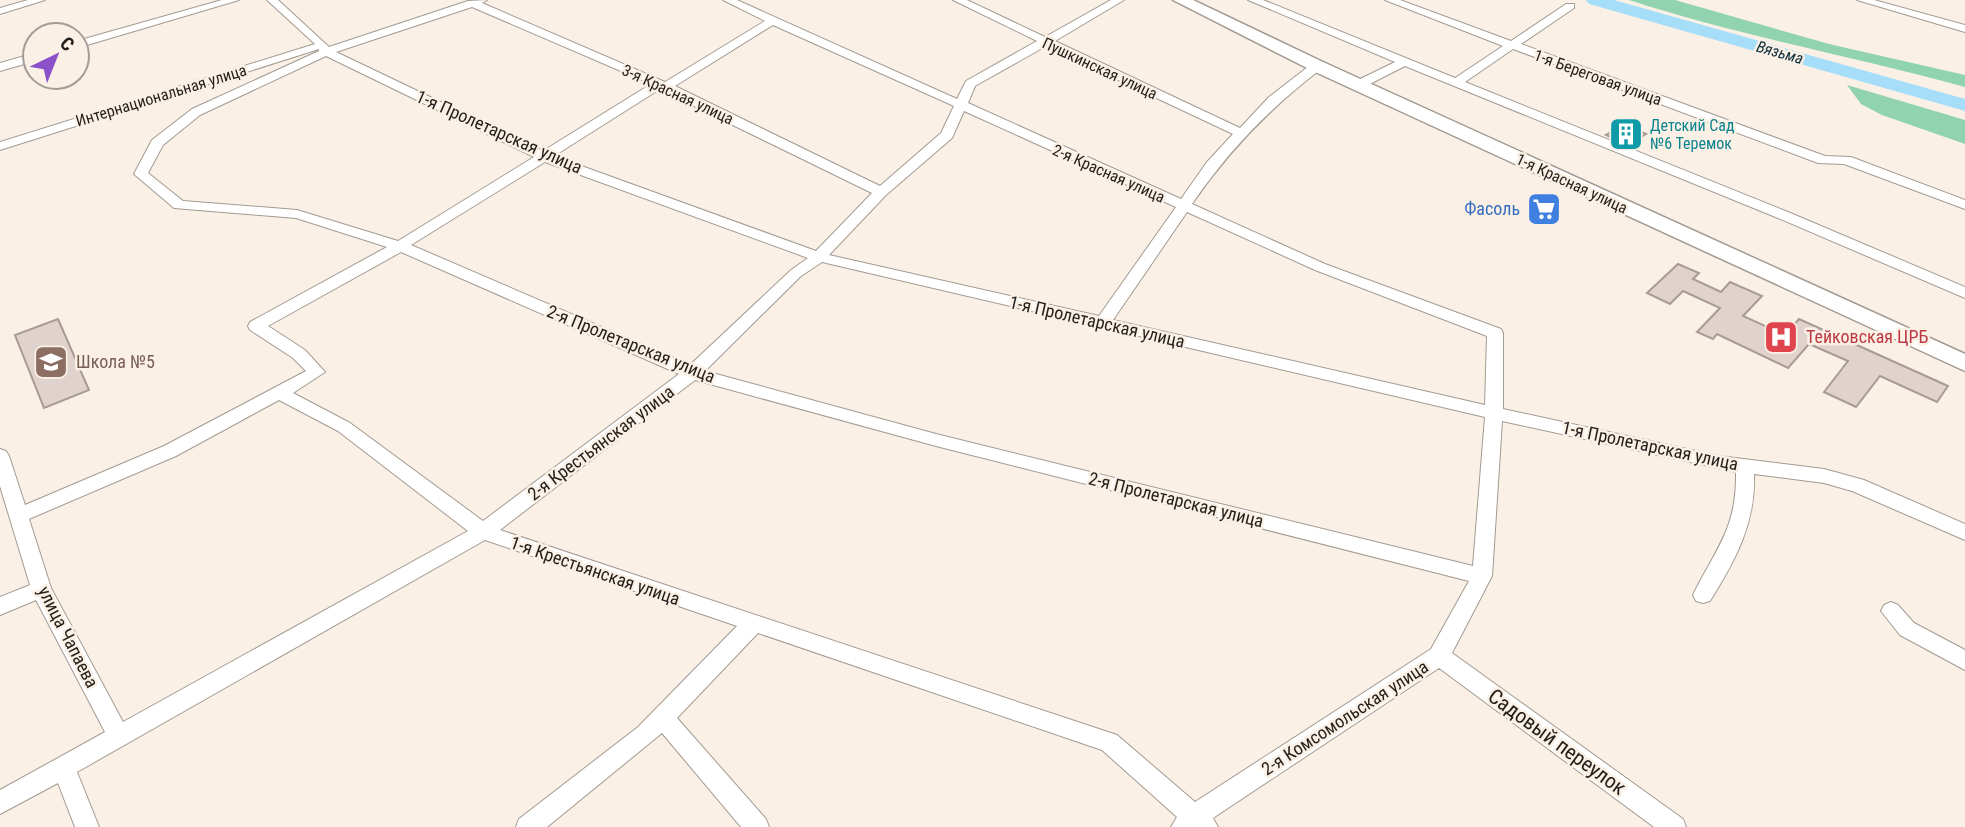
<svg xmlns="http://www.w3.org/2000/svg" width="1965" height="827" font-family="'Roboto Condensed',sans-serif">
  <rect width="100%" height="100%" fill="#faf0e6"/>
  <g fill="#91d3ae">
    <path d="M1629,0H1675L1829,44L1965,75V87C1854,56 1739,36 1629,0Z"/>
    <polygon points="1847,85 1965,120 1965,144 1882,115 1861,104"/>
  </g>
  <g fill="none" stroke-linecap="round" stroke-linejoin="round">
    <polygon fill="#a6def9" fill-rule="evenodd" points="1586,0 1614,0 1965,99 1965,111 1589,4"/>
  </g>
  <g fill="#e0d2cc" stroke="#a89b96" stroke-width="2">
    <polygon points="1624,125 1646,134 1628,145 1606,135"/>
    <polygon points="1678,264 1699,273 1693,279 1721,292 1730,282 1762,296 1743,316 1785,335 1799,319 1948,386 1937,402 1880,376 1856,407 1824,392 1848,361 1809,344 1788,368 1717,334 1713,339 1697,332 1720,308 1683,291 1670,304 1647,293"/>
    <polygon points="58,319 89,390 44,408 15,335"/>
  </g>
  <g fill="none" stroke-linecap="round" stroke-linejoin="round">
    <g stroke="#a39a91" stroke-width="2">
      <g id="minor">
        <polygon points="28,0 45,0 0,14 0,8"/>
        <polygon points="222,0 239,0 77,48 77,41"/>
        <path d="M267,0H278L329,47L468,1L487,0L482,3L665,82L765,21L723,0H737L957,99L966,81L1037,41L953,0H967L1045,37L1111,0H1124L1055,41L1240,128L1269,97L1313,63H1321V69C1270,108 1229,150 1192,204L1325,264L1501,329L1503,333V409L1719,456L1824,469L1864,480L1965,524V540L1852,491L1824,483L1754,474C1756,523 1735,561 1710,601L1703,603L1696,601L1693,595C1716,548 1737,529 1736,472L1502,421L1492,576L1452,653L1683,819L1686,827H1654L1439,668L1213,818L1218,827H1171L1177,817L1102,750L758,633L677,718L766,819L769,827H741L662,733L547,827H516L519,819L638,727L737,626L485,540L77,772L99,827H75L58,783L0,814V790L105,732L36,600L0,615V597L30,585L0,486V449L6,451L9,456L25,505L164,446L306,371L293,358L250,330L248,326L250,322L387,247L296,218L174,208L134,174L152,140L192,109L319,51V49L0,150V142L315,44ZM472,7L651,84L543,151L336,52ZM773,25L954,106L941,133L880,186L675,86ZM1046,46L1233,134L1207,162L1181,199L968,103L975,86ZM326,56L534,157L398,241L297,210L183,201L148,173L163,145L200,115ZM660,89L661,90L872,193L816,251L554,156ZM964,111L1176,207L1099,316L829,255L886,195L952,138ZM545,162L808,258L791,270L690,365L411,245ZM1187,212L1315,270L1487,336L1485,405L1113,320ZM401,252L679,374L483,521L350,423L293,393L325,372L305,350L268,326ZM822,262L1485,417L1473,566L936,434L705,371L801,276ZM695,380L936,446L1469,581L1431,649L1195,802L1117,735L500,530ZM279,400L338,431L468,531L123,722L51,588L29,519L176,456Z"/>
        <polygon points="1248,0 1263,0 1455,78 1503,46 1385,0 1400,0 1511,41 1566,4 1574,4 1574,8 1521,44 1825,156 1851,157 1965,200 1965,209 1844,164 1818,163 1513,49 1465,82 1788,212 1965,287 1965,298 1778,218 1405,66 1362,88 1354,88 1354,82 1395,62"/>
        <polygon points="1857,0 1874,0 1965,25 1965,32"/>
        <polygon points="35,53 35,61 0,71 0,63"/>
        <polygon points="1891,602 1898,605 1914,623 1965,650 1965,670 1900,635 1881,611 1884,605"/>
      </g>
    </g>
    <g stroke="#a39a91" stroke-width="3">
      <polygon id="secondary" points="1173,0 1193,0 1323,62 1965,354 1965,371 1311,70"/>
    </g>
    <use href="#minor" fill="#fff" fill-rule="evenodd"/>
    <use href="#secondary" fill="#fff" fill-rule="evenodd"/>
  </g>
  <defs>
    <g id="building-square" transform="scale(1.75)"><rect x="-9" y="-9" width="18" height="18" rx="4" fill="#0f9aa8" stroke="#faf0e6"/><path d="M-4-6H4V6H1V3H-1V6H-4ZM-2.5-4.3h1.7v1.8h-1.7ZM.8-4.3h1.7v1.8H.8ZM-2.5-1h1.7V.8h-1.7ZM.8-1h1.7V.8H.8Z" fill="#fff"/></g>
    <g id="supermarket-square" transform="scale(1.75)"><rect x="-9" y="-9" width="18" height="18" rx="4" fill="#3f7fe0" stroke="#faf0e6"/><path d="M-6-5.5h2.5l.6 2H6L4.5 2H-2.5L-4.4-4H-6ZM-1.5 3.2a1.3 1.3 0 1 0 .1 0ZM3 3.2a1.3 1.3 0 1 0 .1 0Z" fill="#fff"/></g>
    <g id="hospital-square" transform="scale(1.75)"><rect x="-9" y="-9" width="18" height="18" rx="4" fill="#e0444e" stroke="#faf0e6"/><path d="M-5-5h3v3.5h4V-5h3V5h-3V1.5h-4V5h-3Z" fill="#fff"/></g>
    <g id="school-square" transform="scale(1.75)"><rect x="-9" y="-9" width="18" height="18" rx="4" fill="#8d6e63" stroke="#faf0e6"/><path d="M0-5L7-2L0 1L-7-2ZM-4 1L0 2.5L4 1V4Q0 6-4 4Z" fill="#fff"/></g>
  </defs>
  <g fill-rule="evenodd">
    <use href="#building-square" x="1626" y="134"/>
    <use href="#supermarket-square" x="1544" y="209"/>
    <use href="#hospital-square" x="1781" y="337"/>
    <use href="#school-square" x="51" y="362"/>
  </g>
  <g text-anchor="middle" stroke-width="5" stroke-linejoin="round" paint-order="stroke">
    <g font-size="16" font-style="italic" fill="#0c2e3c" stroke="#faf0e6">
      <text transform="translate(1780 52) rotate(16)" y="6">Вязьма</text>
    </g>
    <g font-size="16" fill="#221e1b" stroke="#faf0e6">
      <text transform="translate(1100 68) rotate(25)" y="6">Пушкинская улица</text>
      <text transform="translate(1598 77) rotate(20)" y="6">1-я Береговая улица</text>
      <text transform="translate(678 94) rotate(25)" y="6">3-я Красная улица</text>
      <text transform="translate(161 95) rotate(-17)" y="6">Интернациональная улица</text>
      <text transform="translate(1109 173) rotate(24)" y="6">2-я Красная улица</text>
      <text transform="translate(1572 183) rotate(25)" y="6">1-я Красная улица</text>
    </g>
    <g font-size="16" fill="#0d838f" stroke="#faf0e6" text-anchor="start">
      <text x="1650" y="131">Детский Сад<tspan x="1650" dy="18">№6 Теремок</tspan></text>
    </g>
    <g font-size="18" fill="#221e1b" stroke="#faf0e6">
      <text transform="translate(499 132) rotate(24)" y="6">1-я Пролетарская улица</text>
      <text transform="translate(1097 322) rotate(13)" y="6">1-я Пролетарская улица</text>
      <text transform="translate(631 344) rotate(22)" y="6">2-я Пролетарская улица</text>
      <text transform="translate(601 443) rotate(-37)" y="6">2-я Крестьянская улица</text>
      <text transform="translate(1650 446) rotate(12)" y="6">1-я Пролетарская улица</text>
      <text transform="translate(1176 500) rotate(14)" y="6">2-я Пролетарская улица</text>
      <text transform="translate(595 571) rotate(19)" y="6">1-я Крестьянская улица</text>
      <text transform="translate(68 637) rotate(63)" y="6">улица Чапаева</text>
      <text transform="translate(1345 718) rotate(-33)" y="6">2-я Комсомольская улица</text>
    </g>
    <g font-size="18" fill="#366cbe" stroke="#faf0e6" text-anchor="end">
      <text x="1520" y="215">Фасоль</text>
    </g>
    <g font-size="18" fill="#be3a42" stroke="#faf0e6" text-anchor="start">
      <text x="1806" y="343">Тейковская ЦРБ</text>
    </g>
    <g font-size="18" fill="#785e54" stroke="#faf0e6" text-anchor="start">
      <text x="76" y="368">Школа №5</text>
    </g>
    <g font-size="21" fill="#221e1b" stroke="#faf0e6">
      <text transform="translate(1557 742) rotate(36)" y="7">Садовый переулок</text>
    </g>
  </g>
  <g transform="translate(56 56) rotate(43)"><circle r="33" fill="#faf0e6" stroke="#a49c95" stroke-width="2"/>
  <path d="M0-5L12 26L0 18L-12 26Z" fill="#8b51c8"/>
  <text y="-10" font-size="19" font-weight="bold" text-anchor="middle" fill="#221e1b">С</text>
  </g>
</svg>
